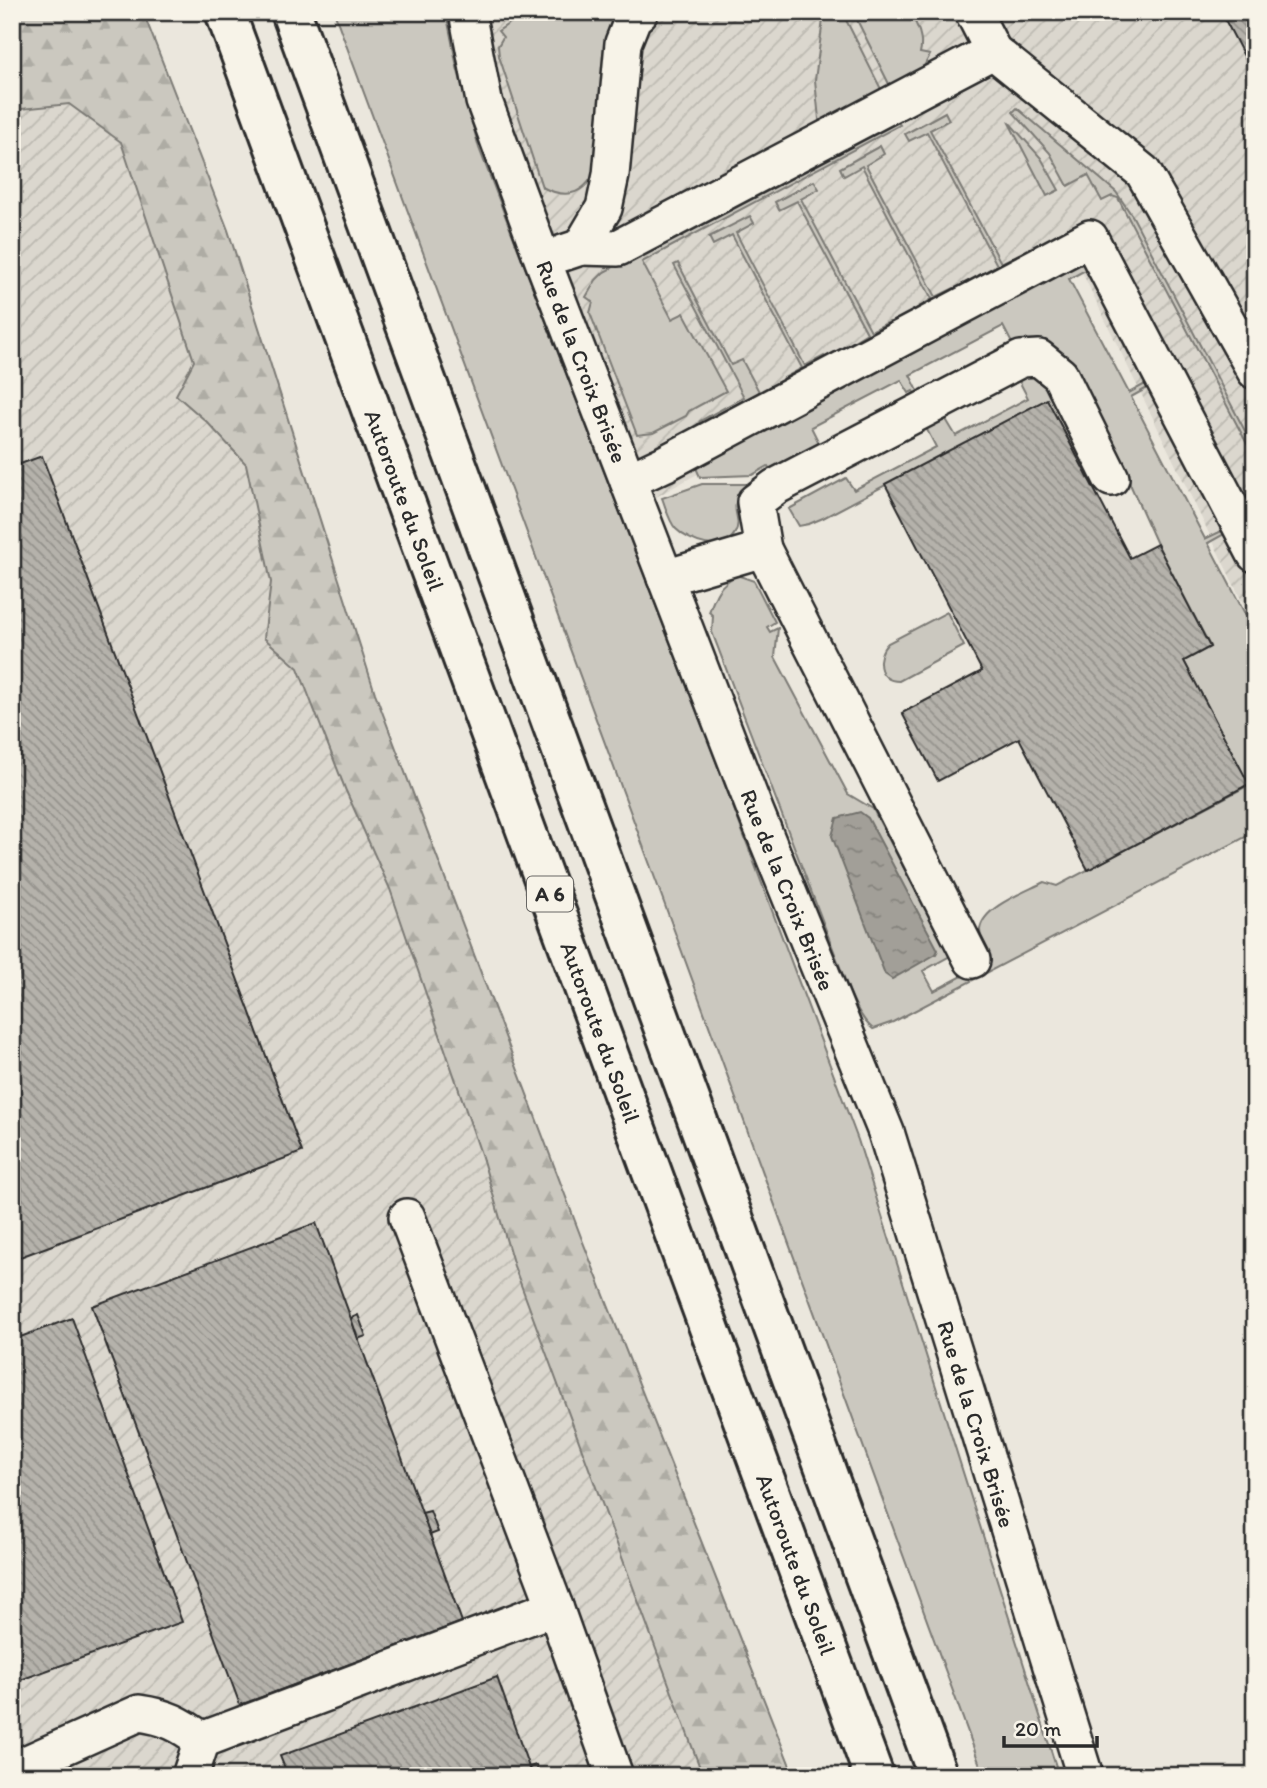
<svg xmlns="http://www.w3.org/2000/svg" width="1267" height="1788" font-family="Itim,sans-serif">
  <defs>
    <pattern id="industrial-furrows" width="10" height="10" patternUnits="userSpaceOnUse" patternTransform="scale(1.75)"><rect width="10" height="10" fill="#dbd7ce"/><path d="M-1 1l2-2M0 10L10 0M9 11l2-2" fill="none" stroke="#bcb9b1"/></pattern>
    <pattern id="forest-firs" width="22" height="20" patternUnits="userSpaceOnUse" patternTransform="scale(1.75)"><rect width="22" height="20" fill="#cbc8bf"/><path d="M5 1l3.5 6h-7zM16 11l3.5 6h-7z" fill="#aeaca4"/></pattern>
    <pattern id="water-ripples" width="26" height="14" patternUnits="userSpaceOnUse" patternTransform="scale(1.75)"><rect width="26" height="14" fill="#a29f98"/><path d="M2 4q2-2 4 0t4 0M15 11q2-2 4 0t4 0" fill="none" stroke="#84827c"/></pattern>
    <pattern id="building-back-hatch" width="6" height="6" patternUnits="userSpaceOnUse" patternTransform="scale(1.75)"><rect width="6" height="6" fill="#b5b2ab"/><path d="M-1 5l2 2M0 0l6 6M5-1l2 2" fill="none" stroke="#93918b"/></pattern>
  </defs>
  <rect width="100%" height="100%" fill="#ebe7dd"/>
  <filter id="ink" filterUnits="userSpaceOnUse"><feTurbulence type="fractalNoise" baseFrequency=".0143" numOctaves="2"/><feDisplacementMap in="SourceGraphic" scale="14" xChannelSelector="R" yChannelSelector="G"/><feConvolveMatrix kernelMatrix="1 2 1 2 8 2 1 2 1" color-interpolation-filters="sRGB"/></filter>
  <g filter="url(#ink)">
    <g fill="url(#industrial-furrows)">
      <polygon points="351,12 1255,12 1255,628 1077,262 545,559"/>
      <polygon points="112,71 761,1776 12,1776 12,109"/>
    </g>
    <g fill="#cbc8bf" stroke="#7b7a75" stroke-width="2">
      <polygon points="334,12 446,12 457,67 479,148 719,769 858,1140 1059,1776 984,1776 659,889"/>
      <path d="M526,12H620L598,166C586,193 569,201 542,187L499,56L498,46L503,37L498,31Z"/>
      <polygon points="824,12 842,12 884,95 820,129 815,80"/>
      <path d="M853,12H910C917,25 924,38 920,53L930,55L922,70L892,90Z"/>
      <polygon points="1017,108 1116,192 1133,217 1255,450 1255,459 1118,198 1112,196 1102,201 1088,175 1068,186 1050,153 1013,112"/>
      <polygon points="945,112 949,120 930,130 1001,263 1019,254 1022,259 982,280 979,275 997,265 927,132 909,141 905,134"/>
      <polygon points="896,119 900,125 642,262 672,319 684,313 726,391 689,411 686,416 653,433 637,435 590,313 593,302 586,297 596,280 604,272"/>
      <polygon points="1008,121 1041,158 1059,190 1047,196"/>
      <polygon points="880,146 884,154 866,165 936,297 954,288 957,293 917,314 914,310 932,299 862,166 844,176 840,168"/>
      <polygon points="814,181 819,189 801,199 871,331 889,322 892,327 852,349 849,344 867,333 797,201 779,210 775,202"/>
      <polygon points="750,216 754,223 736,233 805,366 824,356 827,362 786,383 784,378 802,368 732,235 713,245 709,237"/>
      <path d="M1084,258L1089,268L1069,279L1129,393L1149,382L1151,386L1131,397L1205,539L1226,529L1228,532L1208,543L1255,633V832L893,1022L873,1029C862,1020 856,1007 850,993L712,632L713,616L709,612C716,593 719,585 737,575L754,581L775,622L767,627L770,632L778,628L775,657L848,794L873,809L950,956L923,971L934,991L991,961C986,952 980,941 980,930C982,907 1025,892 1044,882L1057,886L1249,785L1184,661L1210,646L1157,544L1130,484L1071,366L1016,351L1003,326L910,375L920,395L917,397L913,391L909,393L901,380L811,427L821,447L772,473L768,466L752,475L700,477L694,463Z"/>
      <polygon points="678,263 731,365 742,360 762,397 655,451 651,451 651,449 656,448 696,427 700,421 744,397 674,265"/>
      <polygon points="1026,374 1043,377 1084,453 1078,458 1047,400 823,518 809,524 799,526 789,509 846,478 854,490 936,447 925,426 944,416 956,436 1028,398 1017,377"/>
      <path d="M702,484H751C721,508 745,514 735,533C723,555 689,542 676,529C669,522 666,508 662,498Z"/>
      <path d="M947,612L964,646L899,681C877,681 875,656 888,643Z"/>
    </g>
    <polygon fill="url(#forest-firs)" stroke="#7b7a75" stroke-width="2" points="12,12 143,12 228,230 375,693 581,1237 794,1776 703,1776 514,1266 482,1157 390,889 346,791 298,668 264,638 271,582 246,464 207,422 176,395 194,361 121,142 69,104 12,110"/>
    <polygon fill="url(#water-ripples)" stroke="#72716c" stroke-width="2" points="860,812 868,818 938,950 936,954 892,979 885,974 832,836 837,818"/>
    <g fill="url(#building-back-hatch)" stroke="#2b2b2b" stroke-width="2">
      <polygon points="1221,12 1255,12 1255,77"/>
      <polygon points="1047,399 1130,558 1157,544 1210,647 1184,661 1249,784 1088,870 1019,738 938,781 902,713 982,671 885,484"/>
      <polygon points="42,456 302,1152 12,1260 12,467"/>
      <polygon points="316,1223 462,1622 240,1705 92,1306"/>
      <polygon points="358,1315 366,1336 358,1339 351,1318"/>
      <polygon points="72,1318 182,1622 12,1683 12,1340"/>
      <polygon points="430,1511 438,1532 430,1535 422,1513"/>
      <polygon points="497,1677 532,1776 288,1776 280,1756"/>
      <polygon points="536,1765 540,1776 532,1776 529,1767"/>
    </g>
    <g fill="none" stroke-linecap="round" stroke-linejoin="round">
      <g stroke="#2b2b2b" stroke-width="40">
        <g id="minor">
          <path id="s1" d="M467,12L484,101L543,261L755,810L886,1132L1085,1776"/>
          <polyline points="973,12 993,51 1143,172 1255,371"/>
          <polyline points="581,247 618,248 993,51"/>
          <polyline points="563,253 581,247 604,208 611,175 623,43 633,18 640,12"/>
          <polyline points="628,481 664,464 1090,238 1255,554"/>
          <polyline points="763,549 755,502 775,487 1021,359 1039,358 1060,375 1111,478"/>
          <polyline points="665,578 763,549 972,960"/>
          <polyline points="407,1217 555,1607"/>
          <polyline points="202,1740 555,1607 615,1776"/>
          <path d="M12,1770L139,1713C167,1717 180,1724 202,1740L190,1776"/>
        </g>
      </g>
      <g stroke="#2b2b2b" stroke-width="44">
        <g id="highway">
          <path id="s2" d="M225,12L874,1776"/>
          <polyline points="291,12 938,1776"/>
        </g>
      </g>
      <use href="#minor" stroke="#f7f3e8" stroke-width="35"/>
      <use href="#highway" stroke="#f7f3e8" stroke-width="38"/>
    </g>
  </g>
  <g text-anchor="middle" stroke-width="5" stroke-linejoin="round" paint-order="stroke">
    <rect fill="#f7f3e8" stroke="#686764" stroke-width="2" x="527" y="876.5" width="46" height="35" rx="5"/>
    <g font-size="21" font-weight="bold" fill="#2b2b2b">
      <text x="550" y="901">A 6</text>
    </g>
    <g font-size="23" fill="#2b2b2b" stroke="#f7f3e8">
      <text dy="8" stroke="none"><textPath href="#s1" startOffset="369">Rue de la Croix Brisée</textPath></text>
      <text dy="8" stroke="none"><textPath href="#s2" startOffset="520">Autoroute du Soleil</textPath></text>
      <text dy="8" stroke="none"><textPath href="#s1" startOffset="936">Rue de la Croix Brisée</textPath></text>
      <text dy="8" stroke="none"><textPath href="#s2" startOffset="1087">Autoroute du Soleil</textPath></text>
      <text dy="8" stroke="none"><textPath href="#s1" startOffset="1503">Rue de la Croix Brisée</textPath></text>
      <text dy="8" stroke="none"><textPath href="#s2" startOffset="1654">Autoroute du Soleil</textPath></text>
    </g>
  </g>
  <rect width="1267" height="1788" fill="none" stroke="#f7f3e8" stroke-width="42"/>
  <rect x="21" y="21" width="1225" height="1746" fill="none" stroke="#2b2b2b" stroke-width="2.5" filter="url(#ink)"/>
  <path d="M1004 1736v10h93v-10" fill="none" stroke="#2b2b2b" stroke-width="3.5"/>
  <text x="1015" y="1736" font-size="21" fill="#2b2b2b" stroke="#f7f3e8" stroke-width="5" paint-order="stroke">20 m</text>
</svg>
